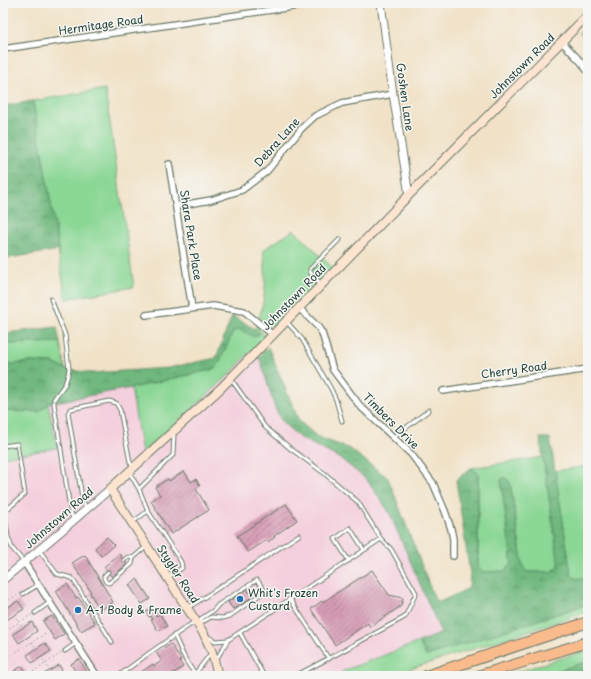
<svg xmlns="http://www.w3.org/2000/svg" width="591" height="679" font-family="'Playpen Sans',sans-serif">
  <defs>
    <pattern id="forest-crowns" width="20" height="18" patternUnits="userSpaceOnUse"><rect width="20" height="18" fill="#70b87e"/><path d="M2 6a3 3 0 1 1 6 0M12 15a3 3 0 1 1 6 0" fill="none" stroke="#5b9768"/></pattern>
    <pattern id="building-hatch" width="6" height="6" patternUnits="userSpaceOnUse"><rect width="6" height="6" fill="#d69bb5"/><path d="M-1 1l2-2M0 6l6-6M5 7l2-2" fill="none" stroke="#ad8094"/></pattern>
  </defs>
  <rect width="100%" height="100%" fill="#f6f6f2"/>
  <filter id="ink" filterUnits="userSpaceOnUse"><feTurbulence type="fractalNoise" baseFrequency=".025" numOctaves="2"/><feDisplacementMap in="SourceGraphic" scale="8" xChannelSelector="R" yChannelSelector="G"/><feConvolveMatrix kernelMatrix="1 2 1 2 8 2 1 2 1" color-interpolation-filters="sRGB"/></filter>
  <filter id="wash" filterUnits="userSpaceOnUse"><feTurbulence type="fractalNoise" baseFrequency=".012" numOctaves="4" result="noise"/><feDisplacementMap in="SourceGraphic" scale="16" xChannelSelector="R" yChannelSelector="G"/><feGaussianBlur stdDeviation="0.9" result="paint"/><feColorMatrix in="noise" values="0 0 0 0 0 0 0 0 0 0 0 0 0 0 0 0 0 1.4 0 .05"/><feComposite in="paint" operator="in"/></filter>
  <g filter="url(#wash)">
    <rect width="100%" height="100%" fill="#f1e2c7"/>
    <polygon fill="#f4cfdd" points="253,348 259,356 275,408 282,422 300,438 341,459 367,480 389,512 441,633 345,670 337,676 3,676 3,457 56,448 48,403 131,388 141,452 200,402 228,376"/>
    <g fill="#8bd795" stroke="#558a64">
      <polygon points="105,89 134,287 66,299 33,101"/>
      <path d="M294,230L333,268L275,325H270L259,318C266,297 267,272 263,250Z"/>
      <polygon points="257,325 264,336 262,340 228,376 200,402 142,453 131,388 210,370 217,367 233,332 238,328 259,333 255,329"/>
      <polygon points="60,342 65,369 53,363 30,362 3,365 3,344"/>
      <polygon points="48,403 57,448 3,457 3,411 17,411"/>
      <polygon points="543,457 560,566 551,572 526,572 523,567 510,482 504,477 501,480 512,564 504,571 483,572 478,567 478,473 471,468"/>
      <polygon points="588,466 588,577 575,579 571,575 555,471"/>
      <polygon points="588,604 588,612 389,676 337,676 345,670 419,642 426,656"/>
      <polygon points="588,650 588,661 541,676 503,676"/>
    </g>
    <g fill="url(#forest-crowns)" stroke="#487a59">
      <polygon points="588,25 588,46 580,32"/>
      <polygon points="33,101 59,250 3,259 3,106"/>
      <polygon points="3,315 6,333 57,327 60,342 3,344"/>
      <polygon points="232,316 255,329 260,333 255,337 238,329 233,332 217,367 210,370 131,388 49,403 39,412 3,411 3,365 30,362 53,363 65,369 91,373 168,368 216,358"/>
      <polygon points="268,347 299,421 316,436 350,449 388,478 435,600 442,601 469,588 470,574 456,480 471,468 478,473 478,567 483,572 504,571 512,564 501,480 504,477 510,482 523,567 527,572 551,572 559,566 540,438 550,438 571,574 576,579 588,577 588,604 426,656 419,642 441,633 389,512 367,480 341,459 300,438 282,422 275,408 259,356"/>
      <polygon points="588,661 588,676 541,676"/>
    </g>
    <g id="blocks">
      <g fill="url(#building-hatch)">
        <polygon points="184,471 191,482 196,479 200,486 196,489 209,510 171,534 151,501 160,495 155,487 168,479 169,481"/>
        <polygon points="286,504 297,520 274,536 275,537 268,542 267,540 248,552 237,536"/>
        <polygon points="107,537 114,545 101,556 95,548"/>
        <polygon points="119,554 127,564 112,577 104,567"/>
        <polygon points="85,555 113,602 100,610 90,593 91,592 72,563"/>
        <polygon points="372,570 389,595 403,598 401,606 370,627 368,623 335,645 311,609 322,601 323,602"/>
        <polygon points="137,579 150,599 142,604 129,585"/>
        <polygon points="67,584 76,598 78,597 95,623 81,631 56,591"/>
        <polygon points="247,589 252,597 233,609 228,602"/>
        <polygon points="18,601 24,609 5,621 3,618 3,610"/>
        <polygon points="153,607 157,612 155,613 156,616 160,614 167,626 158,631 151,619 152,619 150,616 149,617 146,612"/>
        <polygon points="52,616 64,634 55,640 43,621"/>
        <polygon points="32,622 37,631 19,643 13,634"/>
        <polygon points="3,636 7,642 3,645"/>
        <polygon points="45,643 51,651 32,663 27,655"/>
        <polygon points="171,644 181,660 179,661 183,667 169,676 135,676 153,664 154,666 162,661 157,654"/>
        <polygon points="79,659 90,676 78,676 71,664"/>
        <polygon points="59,665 64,673 60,676 41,676"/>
        <polygon points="22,666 29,676 17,676 14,671"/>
      </g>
    </g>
  </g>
  <g filter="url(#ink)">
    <use href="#blocks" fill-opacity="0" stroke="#687767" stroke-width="1"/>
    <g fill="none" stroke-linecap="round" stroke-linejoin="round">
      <g stroke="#687767" stroke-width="5">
        <g id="service">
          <polyline points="321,284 310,272 310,269 340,239"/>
          <polyline points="51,299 65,335 69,369 68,375 65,384 54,399 54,404 70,509 73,519"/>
          <polyline points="286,321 302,339 331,389 336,400 342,421"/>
          <polyline points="231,379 265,427 291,449 324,473 358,502 381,539"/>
          <polyline points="394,437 429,410"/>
          <polyline points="3,446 17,444 25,494 5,511"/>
          <polyline points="129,472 139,489 173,455 174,434"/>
          <polyline points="139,489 148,511 181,562 182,568 167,578"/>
          <polyline points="3,500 8,537 12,548 23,561"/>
          <polyline points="86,509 82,497 68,413 71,409 109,401 116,403 120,410 130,462 133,467"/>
          <polyline points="133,522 148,511"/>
          <polyline points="39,550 57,574 72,578 112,642"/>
          <polyline points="133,558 147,546"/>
          <polyline points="349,561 335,539 350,528 364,550"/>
          <polyline points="108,572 104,576 104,578 106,582 109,583 132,564 133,558 128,557 124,560"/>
          <polyline points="23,594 38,585"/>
          <polyline points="290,599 329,659"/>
          <polyline points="188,608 299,535"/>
          <polyline points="35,613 49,603"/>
          <polyline points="199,624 211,617 223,618 230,616 265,591 257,580 218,605 214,610 202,618 201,619 202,622"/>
          <polyline points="240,633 264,676"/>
          <path d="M174,635C180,647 188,671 200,676"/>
          <polyline points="207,636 215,641 228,640"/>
          <polyline points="65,651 76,643"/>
          <polyline points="216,660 228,640 381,539 391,549 416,593 405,617 335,655 295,676"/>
          <polyline points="122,676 121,674 148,654 194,622"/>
          <polyline points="191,676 195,674 211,653"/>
        </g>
      </g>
      <g stroke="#687767" stroke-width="8">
        <g id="minor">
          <polyline points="277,3 278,9"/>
          <polyline points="562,42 582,63 588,72"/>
          <polyline points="3,49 320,3"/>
          <polyline points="169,164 192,308"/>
          <polyline points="176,206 211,200 242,190 267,171 302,128 315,116 342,103 393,94"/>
          <polyline points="299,308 318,327 322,333 333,370 360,406 411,454 433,483 445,511 451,529 453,539 453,556"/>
          <polyline points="146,315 213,306 244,311 273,335"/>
          <polyline points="443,391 588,369"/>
          <polyline points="24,562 97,676"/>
        </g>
      </g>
      <g stroke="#687767" stroke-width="9">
        <g id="tertiary">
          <polyline points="381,3 393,94 409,195"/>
          <polyline points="3,580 66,527 110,489"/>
        </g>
      </g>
      <g stroke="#687767" stroke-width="10">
        <polyline id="secondary" points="218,676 212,652 204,634 110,489 221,388 409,195 588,15"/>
      </g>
      <g stroke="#687767" stroke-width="12">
        <g id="motorway">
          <polyline points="426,676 588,622"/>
          <polyline points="478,676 588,642"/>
        </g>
      </g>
      <g stroke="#687767" stroke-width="1" stroke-dasharray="1 3" stroke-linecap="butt">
        <polyline points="6,602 8,605"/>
        <polyline points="3,604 17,595"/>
        <polyline points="16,618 22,626"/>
        <polyline points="3,632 31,615"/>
        <polyline points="32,642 35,647"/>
        <polyline points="3,660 47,633"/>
        <polyline points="43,660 49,669"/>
        <polyline points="30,674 61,653"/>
        <polyline points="3,675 3,676"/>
        <polyline points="72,676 73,675"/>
      </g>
      <use href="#service" stroke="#fff" stroke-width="3"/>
      <use href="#minor" stroke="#fff" stroke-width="5.5"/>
      <use href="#tertiary" stroke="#fff" stroke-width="7"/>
      <use href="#secondary" stroke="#fde4d1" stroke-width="8"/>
      <use href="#motorway" stroke="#fabb8c" stroke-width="10"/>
    </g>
  </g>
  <g fill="#1f6fb2" stroke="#f6f6f2" stroke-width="1.5">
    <circle cx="240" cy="599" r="4"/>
    <circle cx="78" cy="610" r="4"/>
  </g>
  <g text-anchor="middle" stroke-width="3" stroke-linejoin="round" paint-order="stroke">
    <g font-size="11" fill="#1f3d34" stroke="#f6f6f2">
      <text transform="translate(101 25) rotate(-8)" y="4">Hermitage Road</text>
      <text transform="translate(522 66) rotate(-45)" y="4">Johnstown Road</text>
      <text transform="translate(405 97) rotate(82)" y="4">Goshen Lane</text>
      <text transform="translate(277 142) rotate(-48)" y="4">Debra Lane</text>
      <text transform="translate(191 235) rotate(81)" y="4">Shara Park Place</text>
      <text transform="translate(294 297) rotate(-46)" y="4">Johnstown Road</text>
      <text transform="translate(514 370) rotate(-8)" y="4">Cherry Road</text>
      <text transform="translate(391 421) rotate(45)" y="4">Timbers Drive</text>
      <text transform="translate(59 518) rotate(-41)" y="4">Johnstown Road</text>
      <text transform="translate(178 574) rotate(57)" y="4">Stygler Road</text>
    </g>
    <g font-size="11" fill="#1f3d34" stroke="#f6f6f2" text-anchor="start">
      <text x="248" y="597">Whit's Frozen<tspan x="248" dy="13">Custard</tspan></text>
      <text x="86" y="614">A-1 Body &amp; Frame</text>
    </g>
  </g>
  <rect width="591" height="679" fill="none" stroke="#f6f6f2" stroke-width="16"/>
</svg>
